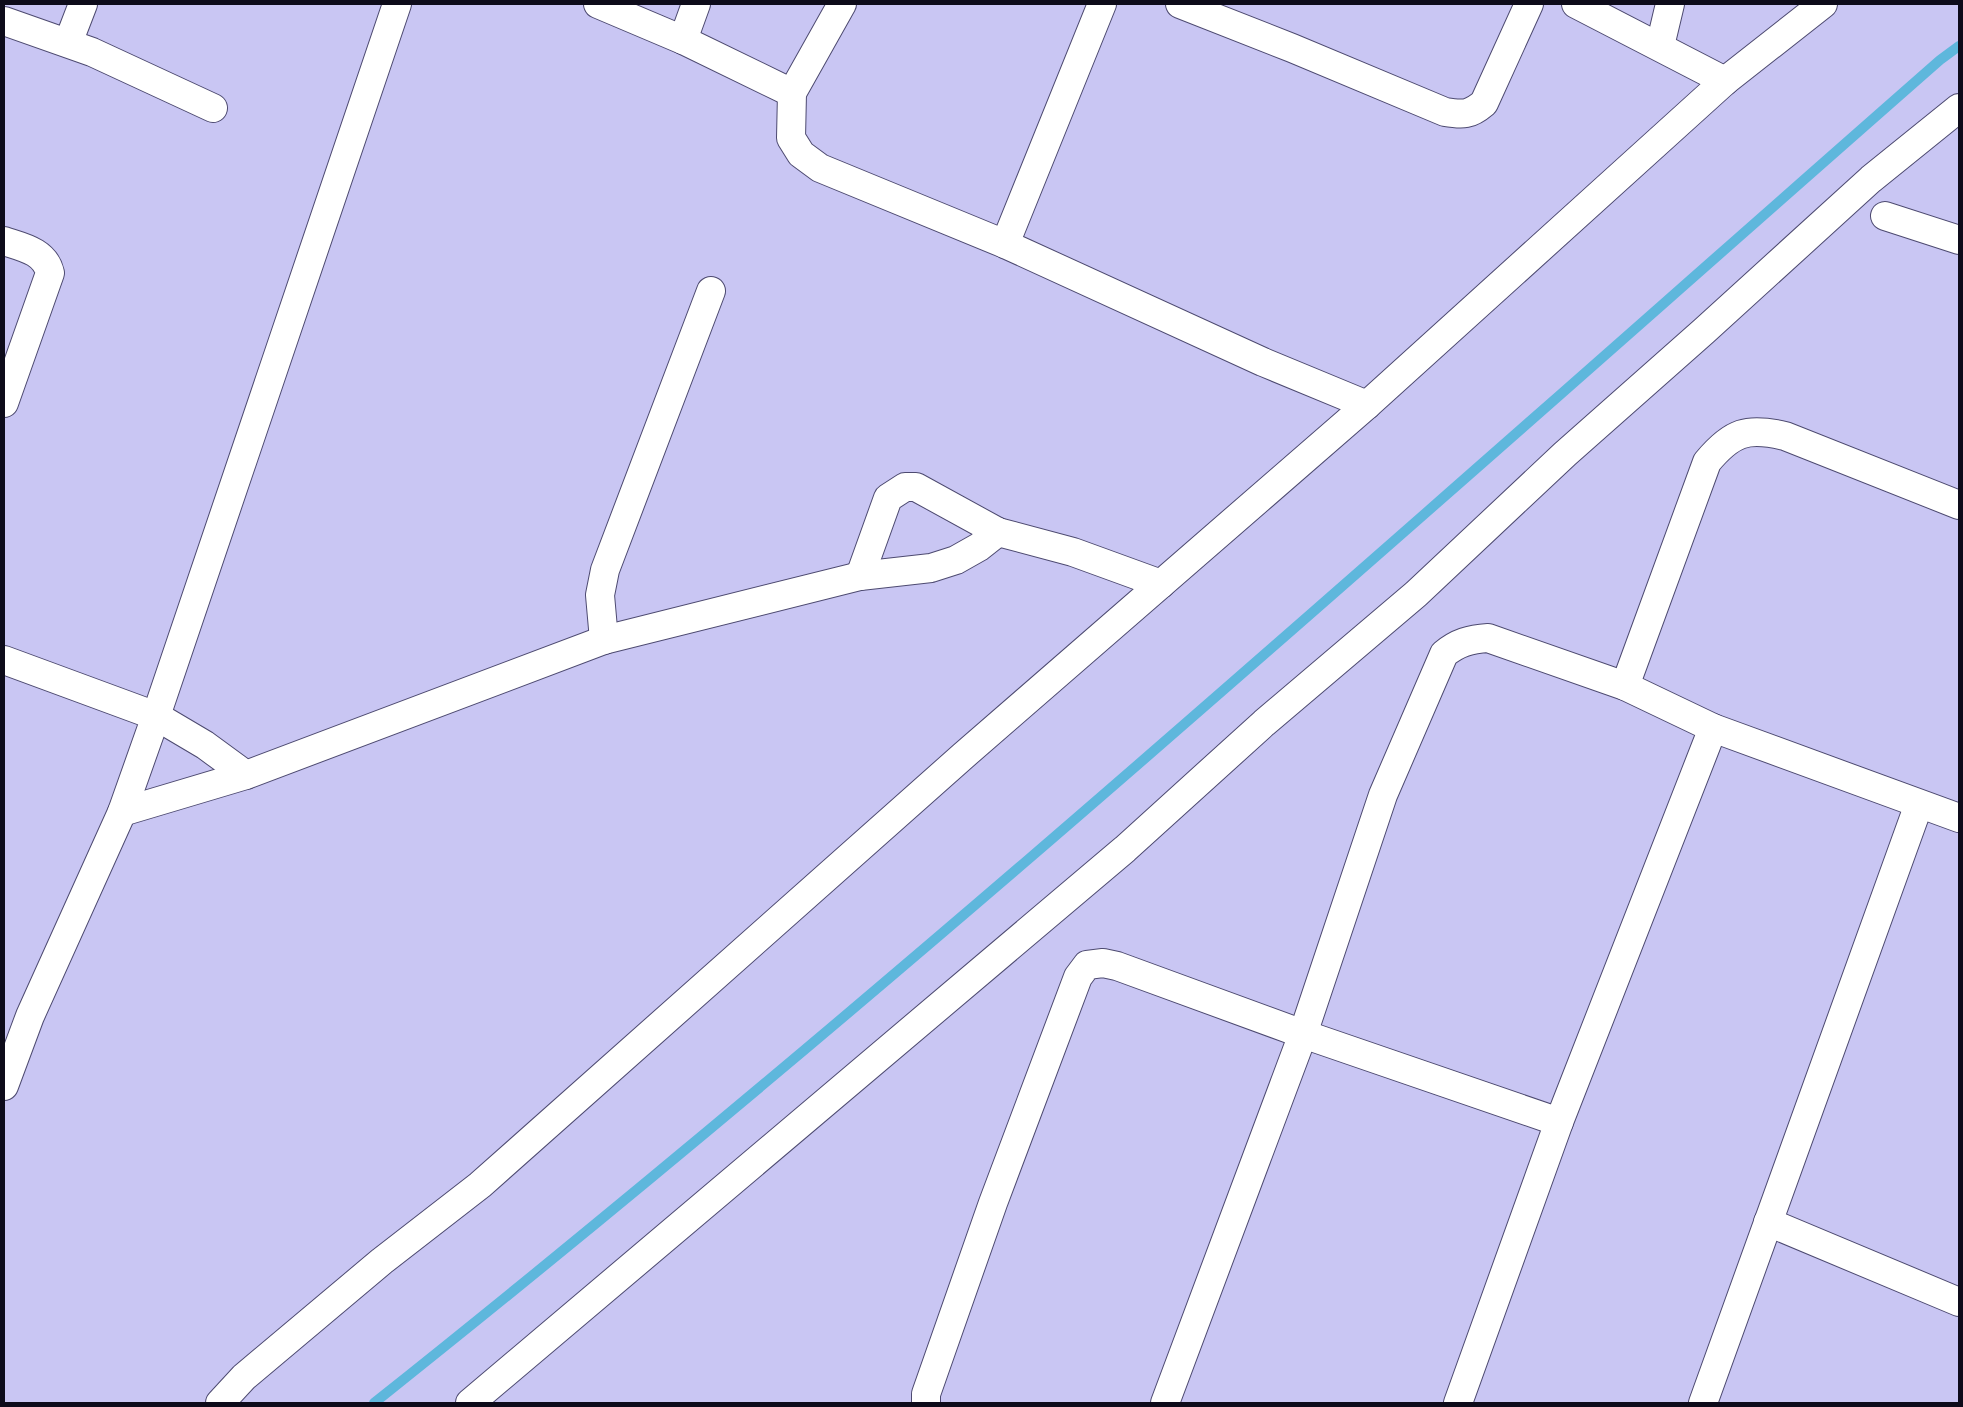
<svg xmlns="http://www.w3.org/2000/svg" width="1963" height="1407" font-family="'PT Sans Narrow',sans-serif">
  <rect width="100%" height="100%" fill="#c9c6f3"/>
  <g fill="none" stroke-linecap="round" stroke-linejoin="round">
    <path stroke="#5eb7dc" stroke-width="10" d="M374,1403C912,975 1423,514 1940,60L1959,46"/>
    <g stroke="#4d4a70" stroke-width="30">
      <g id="minor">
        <polyline points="598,4 683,40 792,93"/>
        <polyline points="842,4 792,93 791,138 801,154 820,168 1005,244 1263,362 1367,405"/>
        <path d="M1180,4L1292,48L1445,112C1463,115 1470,115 1484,103L1529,4"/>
        <polyline points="1576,4 1725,81"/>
        <polyline points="4,21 92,52 213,108"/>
        <polyline points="683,40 696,4"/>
        <polyline points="68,43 83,4"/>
        <polyline points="1660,46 1670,4"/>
        <polyline points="1885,216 1959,240"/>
        <path d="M4,241C22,247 45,251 50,273L4,403"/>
        <polyline points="1005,244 1102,4"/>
        <polyline points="860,576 888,498 905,487 916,487 998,532 1073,552 1161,584"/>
        <polyline points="604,640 600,595 605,570 711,291"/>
        <polyline points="4,660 156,716 205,745 246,775"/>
        <path d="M1625,686L1707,462C1732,432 1747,427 1785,436L1959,505"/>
        <polyline points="122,812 246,775 604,640 860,576 931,568 956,560 979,547 998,532"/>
        <polyline points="4,1086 30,1016 122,812 156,716 397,4"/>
        <polyline points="1768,1222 1959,1302"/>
        <polyline points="220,1403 244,1377 382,1261 480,1185 963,756 1367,405 1725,81 1823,4"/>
        <polyline points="470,1403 1125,849 1264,723 1416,594 1565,454 1704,331 1871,179 1959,108"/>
        <polyline points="926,1403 926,1394 993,1203 1078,977 1087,965 1103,963 1117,966 1303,1034 1559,1122"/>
        <path d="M1165,1403L1303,1034L1383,795L1444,654C1457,643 1470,639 1488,638L1625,686L1713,728L1959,818"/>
        <polyline points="1458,1403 1559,1122 1713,728"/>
        <polyline points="1703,1403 1919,804"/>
      </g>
    </g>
    <use href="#minor" stroke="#fff" stroke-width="28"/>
  </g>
  <rect width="1963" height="1407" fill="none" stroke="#0d0b1a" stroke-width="10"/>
</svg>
